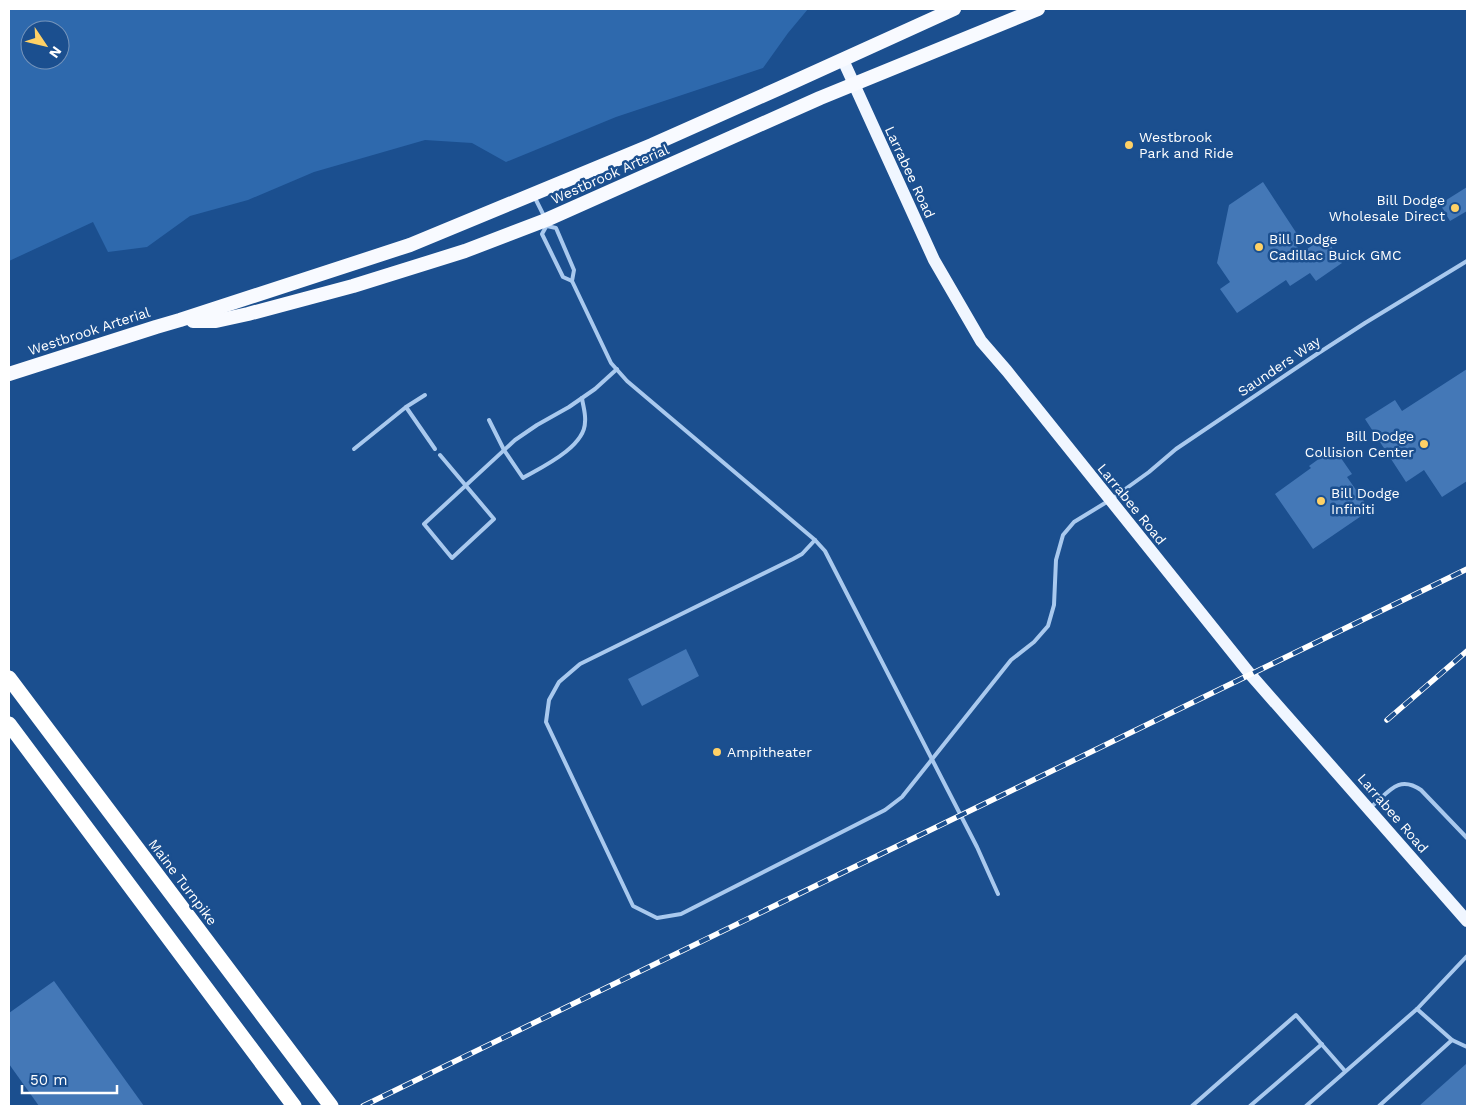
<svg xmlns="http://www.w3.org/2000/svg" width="1476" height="1115" font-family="'Work Sans',sans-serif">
  <rect width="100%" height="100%" fill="#1b4f8f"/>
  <path fill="#2e69ad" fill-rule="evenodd" d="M9,9H808L788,33L763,68L616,117L506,162L472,143L425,140L314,172L248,200L190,216L147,247L108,252L93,222L9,261ZM30,30H60V60H30Z"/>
  <g fill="#4478b7">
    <polygon points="1263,182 1299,237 1293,240 1301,253 1325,237 1342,263 1316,281 1310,273 1290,286 1286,280 1237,313 1220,289 1230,282 1217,263 1229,205"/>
    <polygon points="1467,187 1467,211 1450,221 1440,204"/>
    <polygon points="1467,369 1467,481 1442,497 1424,470 1406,482 1365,419 1395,400 1402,411"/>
    <polygon points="1334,448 1352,474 1347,477 1370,510 1313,549 1275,494 1311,468 1309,466"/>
    <polygon points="686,649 699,676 642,706 628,679"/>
    <polygon points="54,981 144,1106 39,1106 9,1064 9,1013"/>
    <polygon points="1466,1064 1467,1106 1419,1106"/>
  </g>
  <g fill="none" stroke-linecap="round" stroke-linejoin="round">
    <g stroke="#a9c9ee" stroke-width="4">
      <polyline points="534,196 544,216"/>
      <polyline points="547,225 542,234 563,277 572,281"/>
      <polyline points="547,226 556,228 574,270 572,281 611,363 627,381 815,540 825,551 977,847 998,894"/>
      <polyline points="406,407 425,395"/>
      <path d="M489,420L504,450L523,478C542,467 585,447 585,422C586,414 583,406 582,398"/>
      <polyline points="354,449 406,407 435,449"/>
      <polyline points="440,455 494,519 452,558 424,524 515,440 537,425 569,407 595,389 617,369"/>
      <polyline points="815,540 802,554 793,559 580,664 559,682 549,700 546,722 633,906 657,918 681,914 885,810 902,797 1011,660 1034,642 1048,626 1054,605 1056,560 1063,535 1074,522 1110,500 1149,472 1176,449 1317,354 1365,323 1467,261"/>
      <path d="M1371,807C1388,793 1398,774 1421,790L1467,838"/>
      <polyline points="1417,1009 1452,1040 1467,1047"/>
      <polyline points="1192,1106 1296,1015 1345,1071"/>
      <polyline points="1250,1106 1322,1044"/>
      <polyline points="1306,1106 1417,1009 1467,956"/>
      <polyline points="1379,1106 1452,1040"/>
    </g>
    <polyline stroke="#f0f6ff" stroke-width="12" points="843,60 934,260 981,341 1007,371 1250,674 1467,921"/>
    <g stroke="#f8faff" stroke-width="14">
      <polyline points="193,321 216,321 248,314 353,286 465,251 546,220 820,98 1038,9"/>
      <polyline points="9,374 156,327 180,320 410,245 652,145 780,88 954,9"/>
    </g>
    <g stroke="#fff" stroke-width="15">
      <polyline points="9,678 331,1106"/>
      <polyline points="9,724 294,1106"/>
    </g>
    <g stroke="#fff" stroke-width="5.5">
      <g id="rail">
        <polyline points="1387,720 1467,651"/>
        <polyline points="363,1106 1467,569"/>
      </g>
    </g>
    <use href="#rail" stroke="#1b4f8f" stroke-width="4" stroke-dasharray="11" stroke-linecap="butt"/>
  </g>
  <g fill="#ffd166" stroke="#1b4f8f" stroke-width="2">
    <circle cx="1129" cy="145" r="5"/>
    <circle cx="1455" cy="208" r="5"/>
    <circle cx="1259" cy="247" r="5"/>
    <circle cx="1424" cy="444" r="5"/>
    <circle cx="1321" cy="501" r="5"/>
    <circle cx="717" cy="752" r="5"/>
  </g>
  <g text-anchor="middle" stroke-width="5" stroke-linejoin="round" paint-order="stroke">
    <g font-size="14" fill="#fff" stroke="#1b4f8f" text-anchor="start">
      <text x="1139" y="142">Westbrook<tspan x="1139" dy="16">Park and Ride</tspan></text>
      <text x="1445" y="205" text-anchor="end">Bill Dodge<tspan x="1445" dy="16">Wholesale Direct</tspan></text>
      <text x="1269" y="244">Bill Dodge<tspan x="1269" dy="16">Cadillac Buick GMC</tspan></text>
      <text x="1414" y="441" text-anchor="end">Bill Dodge<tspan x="1414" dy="16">Collision Center</tspan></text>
      <text x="1331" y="498">Bill Dodge<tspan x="1331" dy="16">Infiniti</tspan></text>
      <text x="727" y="757">Ampitheater</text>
    </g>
    <g font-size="14" fill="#fff" stroke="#1b4f8f">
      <text transform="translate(910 172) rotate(65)" y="5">Larrabee Road</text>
      <text transform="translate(610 174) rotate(-24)" y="5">Westbrook Arterial</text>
      <text transform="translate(89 331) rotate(-18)" y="5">Westbrook Arterial</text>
      <text transform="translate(1279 366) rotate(-34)" y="5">Saunders Way</text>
      <text transform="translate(1132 504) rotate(51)" y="5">Larrabee Road</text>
      <text transform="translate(1393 813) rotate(49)" y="5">Larrabee Road</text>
      <text transform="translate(183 882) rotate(53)" y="5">Maine Turnpike</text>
    </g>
  </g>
  <rect width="1476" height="1115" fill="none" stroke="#ffffff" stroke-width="20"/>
  <g transform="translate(45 45) rotate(125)"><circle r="24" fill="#1b4f8f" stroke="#7695bc"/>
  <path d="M0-4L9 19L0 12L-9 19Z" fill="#ffd166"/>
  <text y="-8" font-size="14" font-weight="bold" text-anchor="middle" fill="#ffffff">N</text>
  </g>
  <path d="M22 1085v8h95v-8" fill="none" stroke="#ffffff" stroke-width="2.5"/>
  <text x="30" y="1085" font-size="15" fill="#ffffff" stroke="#1b4f8f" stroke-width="4" paint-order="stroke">50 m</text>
</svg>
